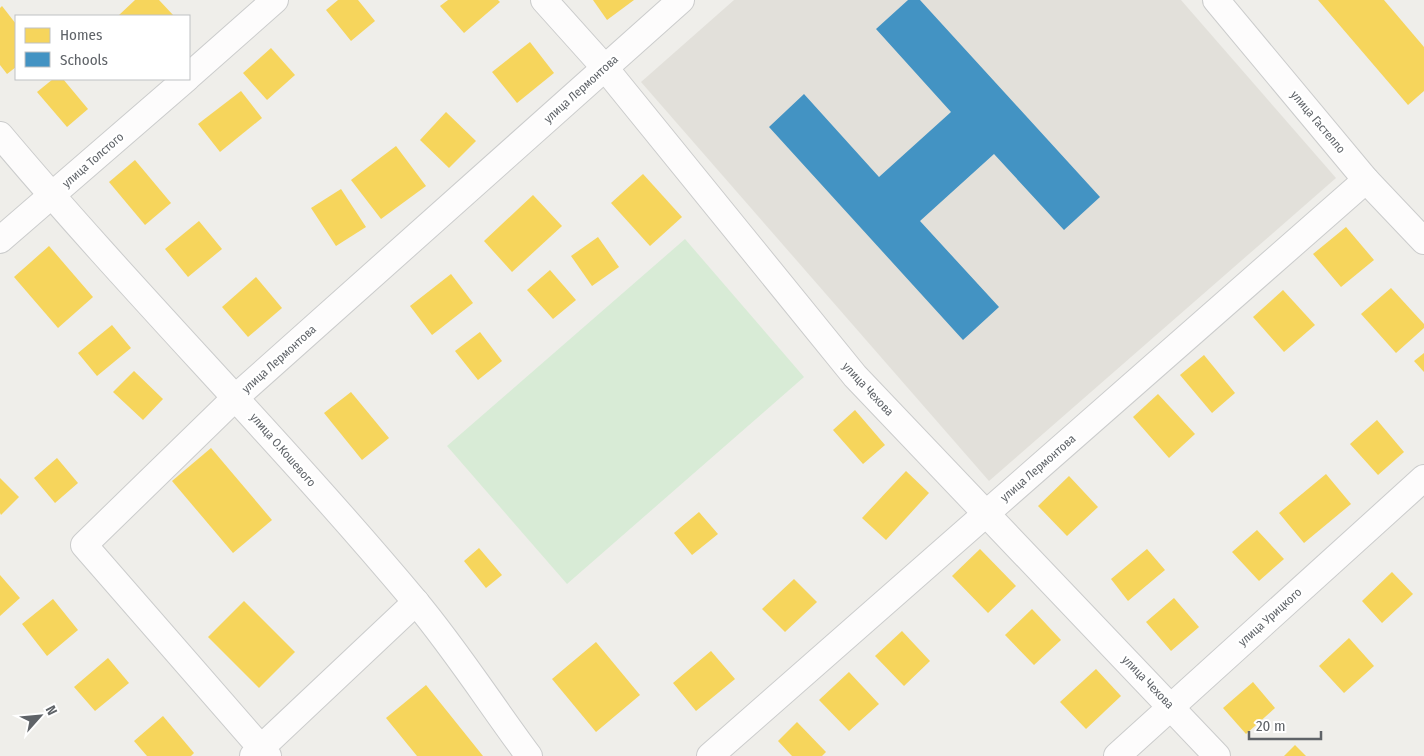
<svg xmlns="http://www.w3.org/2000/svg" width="1424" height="756" font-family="'Fira Sans Condensed',sans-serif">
  <rect width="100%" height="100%" fill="#efeeea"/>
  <polygon fill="#e2e0da" points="734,0 1181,0 1336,178 989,481 641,82"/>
  <polygon fill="#d8ebd6" points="685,239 804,377 567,584 447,446"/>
  <g fill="#f6d55c">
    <polygon points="135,0 159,0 174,16 118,16"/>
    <polygon points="338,0 358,0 375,21 351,41 326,10"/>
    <polygon points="448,0 498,0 500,2 464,33 440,6"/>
    <polygon points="593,0 634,0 607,20"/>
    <polygon points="1318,0 1384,0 1424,47 1424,91 1408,105"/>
    <polygon points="2,6 16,24 16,67 7,74 0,65 0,8"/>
    <polygon points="530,42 554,73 517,103 492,72"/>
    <polygon points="271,48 295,75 267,100 243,73"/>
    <polygon points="53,79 63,79 88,109 67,127 37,92"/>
    <polygon points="241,91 262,118 220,152 198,124"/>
    <polygon points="446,112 476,141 449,168 420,140"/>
    <polygon points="396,146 426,186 381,219 351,180"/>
    <polygon points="135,160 171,203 145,225 109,182"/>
    <polygon points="643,174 682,217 650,246 611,203"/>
    <polygon points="341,189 366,227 336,246 311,208"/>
    <polygon points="533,195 562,226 512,272 484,241"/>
    <polygon points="199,221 222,249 188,277 165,249"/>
    <polygon points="1346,227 1374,260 1341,287 1313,254"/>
    <polygon points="598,237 619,267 592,286 571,256"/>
    <polygon points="49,246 93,297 58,328 14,277"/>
    <polygon points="550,270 576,300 553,319 527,290"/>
    <polygon points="451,274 473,303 432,335 410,306"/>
    <polygon points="256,277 282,308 248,337 222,307"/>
    <polygon points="1391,288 1424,324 1424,328 1396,353 1361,314"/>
    <polygon points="1283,290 1315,325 1284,352 1253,317"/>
    <polygon points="112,325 131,348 97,376 78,353"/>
    <polygon points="480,332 502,361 478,380 455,351"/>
    <polygon points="1424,353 1424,372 1414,361"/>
    <polygon points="1204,355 1235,393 1212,413 1180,375"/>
    <polygon points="134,371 163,399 143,420 113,392"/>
    <polygon points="351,392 389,438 362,460 324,413"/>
    <polygon points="1158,394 1195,434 1169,458 1133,417"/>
    <polygon points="855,410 885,445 863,464 833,430"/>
    <polygon points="1377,420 1404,452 1378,475 1350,444"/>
    <polygon points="211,448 272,520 233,553 172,481"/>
    <polygon points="57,458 78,483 55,503 34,478"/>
    <polygon points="906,471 929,493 886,540 862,518"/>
    <polygon points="1326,474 1351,504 1304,543 1279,513"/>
    <polygon points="1069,476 1098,507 1067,536 1038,506"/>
    <polygon points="0,478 19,497 1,515 0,513"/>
    <polygon points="699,512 718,534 692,555 674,533"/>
    <polygon points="1257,530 1284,559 1259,581 1232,552"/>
    <polygon points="479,548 502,575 486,588 464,561"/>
    <polygon points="980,549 1016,586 988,613 952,576"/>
    <polygon points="1147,549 1165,570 1128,601 1111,579"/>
    <polygon points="1392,572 1413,594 1382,623 1362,601"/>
    <polygon points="0,575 20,598 0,616"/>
    <polygon points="794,579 817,602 785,632 762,609"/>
    <polygon points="1174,598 1199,627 1171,651 1146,622"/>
    <polygon points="53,599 78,630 47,656 22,624"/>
    <polygon points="244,601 295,652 259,688 208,637"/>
    <polygon points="1032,609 1061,640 1034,665 1005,635"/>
    <polygon points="902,631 930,661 904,686 875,656"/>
    <polygon points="1349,638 1374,666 1344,693 1319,666"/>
    <polygon points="596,642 640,695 596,732 552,679"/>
    <polygon points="711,651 735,679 696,711 673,683"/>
    <polygon points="108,658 129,683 95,711 74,687"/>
    <polygon points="1096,669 1121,696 1086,729 1060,702"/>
    <polygon points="849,672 879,704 849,731 819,700"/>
    <polygon points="1253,682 1275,708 1246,734 1223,708"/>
    <polygon points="426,685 483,756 417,756 386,718"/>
    <polygon points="163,716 194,753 191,756 147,756 134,741"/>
    <polygon points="797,722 826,752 822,756 792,756 778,741"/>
    <polygon points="1295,745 1306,756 1284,756"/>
  </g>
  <polygon fill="#4393c3" points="908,0 920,0 1100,197 1064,230 994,154 920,221 999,307 963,340 769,127 804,94 879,177 951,112 876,29"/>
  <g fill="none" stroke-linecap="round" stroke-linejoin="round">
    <g stroke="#cbcccc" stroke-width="28">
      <g id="street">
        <polyline points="544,0 605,68 855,376 1217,756"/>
        <polyline points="1216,0 1366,180 1424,241"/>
        <polyline points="189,76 275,0"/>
        <path d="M0,135C134,294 281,441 415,601C456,650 491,705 529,756"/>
        <polyline points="0,240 186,79"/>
        <polyline points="253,756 261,748 84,545 236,397 681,0"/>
        <polyline points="268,756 261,748 416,602"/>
        <polyline points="710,756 1366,180"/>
        <polyline points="1117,756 1424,478"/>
      </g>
    </g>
    <use href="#street" stroke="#fdfcfc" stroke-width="26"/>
  </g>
  <g text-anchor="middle" stroke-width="5" stroke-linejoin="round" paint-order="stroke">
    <g font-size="12" fill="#5f6368" stroke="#fff">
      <text transform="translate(581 89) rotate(-42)" y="4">улица Лермонтова</text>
      <text transform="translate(1318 122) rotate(50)" y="4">улица Гастелло</text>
      <text transform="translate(93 160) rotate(-41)" y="4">улица Толстого</text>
      <text transform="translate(279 359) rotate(-42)" y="4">улица Лермонтова</text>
      <text transform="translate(868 389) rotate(47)" y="4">улица Чехова</text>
      <text transform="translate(283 450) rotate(49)" y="4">улица О.Кошевого</text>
      <text transform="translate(1038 468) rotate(-41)" y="4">улица Лермонтова</text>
      <text transform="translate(1270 617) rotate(-42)" y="4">улица Урицкого</text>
      <text transform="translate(1148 682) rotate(46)" y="4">улица Чехова</text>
    </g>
  </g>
  <rect x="15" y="15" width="175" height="65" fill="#ffffff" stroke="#bfc1c3"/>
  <rect x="25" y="28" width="25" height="15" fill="#f6d55c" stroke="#bfc1c3"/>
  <text x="60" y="40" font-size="15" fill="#5f6368">Homes</text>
  <rect x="25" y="52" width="25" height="15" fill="#4393c3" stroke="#bfc1c3"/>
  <text x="60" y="65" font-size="15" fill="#5f6368">Schools</text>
  <g transform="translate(40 716) rotate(63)" stroke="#ffffff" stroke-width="4" paint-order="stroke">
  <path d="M0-4L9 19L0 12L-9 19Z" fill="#5f6368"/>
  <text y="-8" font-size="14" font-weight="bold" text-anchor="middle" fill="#5f6368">N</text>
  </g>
  <path d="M1249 731v8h72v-8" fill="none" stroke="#5f6368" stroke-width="2.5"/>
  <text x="1256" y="731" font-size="15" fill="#5f6368" stroke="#ffffff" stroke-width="4" paint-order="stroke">20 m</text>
</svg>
